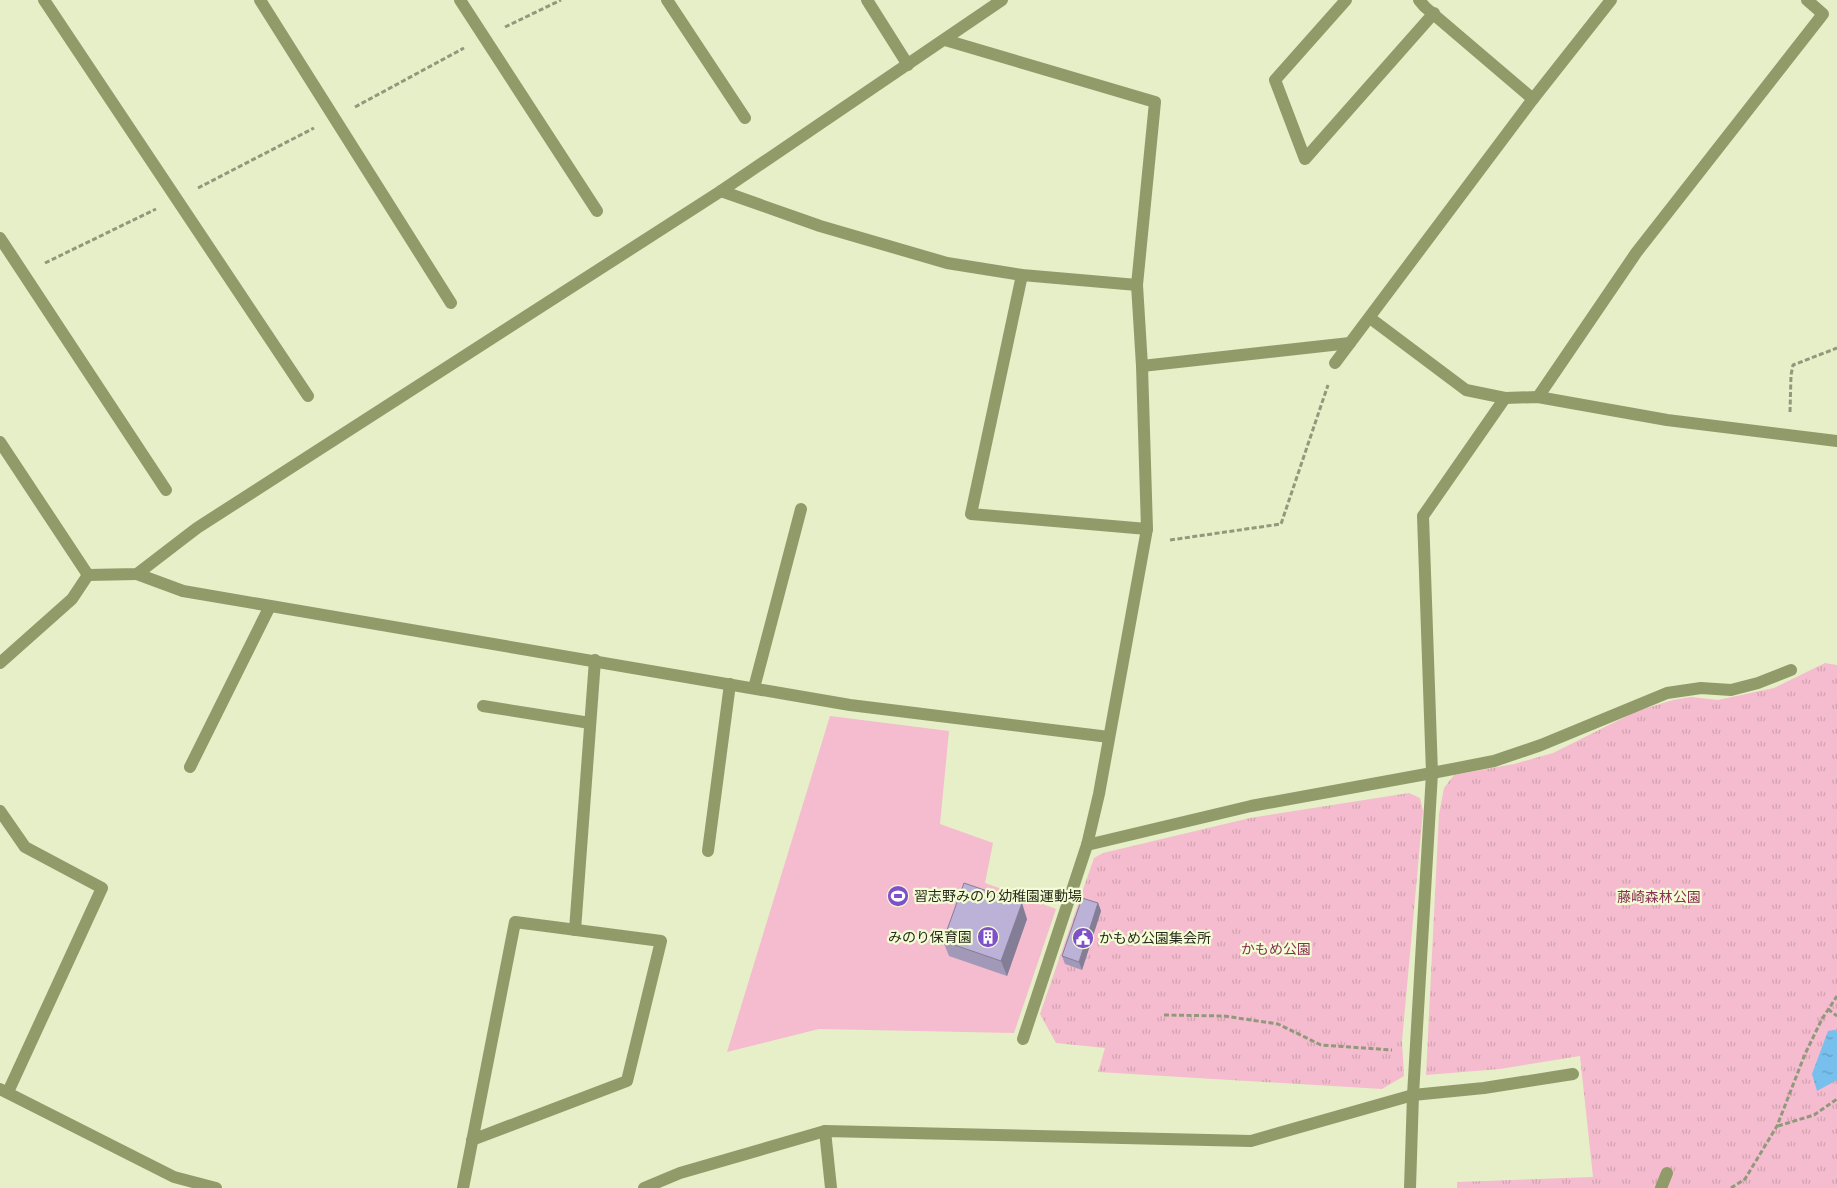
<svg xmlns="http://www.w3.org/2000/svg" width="1837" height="1188" font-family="'PT Sans','Noto Sans JP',sans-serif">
  <defs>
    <pattern id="park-tufts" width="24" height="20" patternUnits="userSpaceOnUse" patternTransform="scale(1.25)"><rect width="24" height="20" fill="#f4bcce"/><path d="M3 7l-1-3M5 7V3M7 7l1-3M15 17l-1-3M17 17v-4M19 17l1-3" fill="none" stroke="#d1a2b0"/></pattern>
    <pattern id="water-ripples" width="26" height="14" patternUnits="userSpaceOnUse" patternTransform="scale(1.25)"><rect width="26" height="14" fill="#77bfed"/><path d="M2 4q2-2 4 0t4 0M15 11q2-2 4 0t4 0" fill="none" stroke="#629bbf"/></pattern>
  </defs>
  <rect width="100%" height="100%" fill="#e6efc7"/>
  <g fill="url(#park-tufts)">
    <polygon points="1825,663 1837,665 1837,1188 1457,1188 1457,1182 1593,1177 1580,1056 1500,1069 1426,1075 1439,814 1444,788 1454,775 1514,764 1553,753 1637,711 1673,700 1691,697 1718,700 1774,688"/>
    <polygon points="1409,793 1420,798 1423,811 1402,1041 1404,1076 1382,1089 1098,1072 1105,1048 1056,1043 1040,1014 1094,858 1103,853 1250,818"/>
  </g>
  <polygon fill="#f4bcce" points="830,716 949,731 940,824 993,843 985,883 1056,909 1014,1033 819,1029 727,1052"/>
  <polygon fill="url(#water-ripples)" points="1835,1030 1837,1032 1837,1080 1817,1091 1812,1074 1828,1031"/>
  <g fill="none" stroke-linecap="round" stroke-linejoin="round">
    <g stroke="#92987b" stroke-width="3" stroke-dasharray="5 2.5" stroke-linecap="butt">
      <polyline points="505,27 561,0"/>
      <polyline points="355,107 464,48"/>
      <polyline points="198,188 314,128"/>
      <polyline points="45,263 156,209"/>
      <polyline points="1790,412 1791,375 1793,365 1837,348"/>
      <polyline points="1170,540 1281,524 1328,385"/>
      <polyline points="1828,1009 1837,1016"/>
      <polyline points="1164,1015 1224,1016 1278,1024 1321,1045 1392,1050"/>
      <polyline points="1778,1126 1814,1115 1837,1099"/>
      <polyline points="1731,1188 1745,1179 1777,1126 1805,1054 1822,1019 1837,996"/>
    </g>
    <g stroke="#919b69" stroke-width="12">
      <polyline points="44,0 308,396"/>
      <polyline points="260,0 451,303"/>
      <polyline points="460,0 597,211"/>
      <polyline points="667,0 745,118"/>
      <polyline points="867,0 908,65"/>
      <polyline points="1022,275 971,514 1147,529"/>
      <polyline points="754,688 801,509"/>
      <polyline points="483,706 590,723"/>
      <polyline points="190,767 270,606"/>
      <polyline points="1432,773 1494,761 1541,745 1667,693 1701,688 1731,690 1758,683 1791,670"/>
      <polyline points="708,851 730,684"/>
      <polyline points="1661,1188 1667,1173"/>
    </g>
    <g stroke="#919b69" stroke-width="12">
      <polyline points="1346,0 1275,80 1305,159 1434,13"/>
      <polyline points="1419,0 1425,7 1533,99"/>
      <polyline points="945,40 1155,102 1137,285 1142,366 1147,529 1099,794 1087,845 1023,1039"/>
      <polyline points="721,191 820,226 947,263 1022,275 1137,285"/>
      <polyline points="0,238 166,490"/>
      <polyline points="1370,318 1466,390 1505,398 1538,397 1667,420 1837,441"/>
      <polyline points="1335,363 1533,99 1611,0"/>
      <polyline points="1142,366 1350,343"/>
      <polyline points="1538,397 1636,253 1823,14 1807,0"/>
      <polyline points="137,574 183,591 850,705 1109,737"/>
      <polyline points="0,663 72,599 88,575 137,574 197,528 721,191 1002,0"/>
      <polyline points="0,811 25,847 102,888 8,1092"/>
      <polyline points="1087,845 1251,806 1432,773 1423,516 1505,398"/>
      <polyline points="575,930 595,660"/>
      <polyline points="0,1089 174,1177 216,1188"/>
      <polyline points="825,1131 831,1188"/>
      <polyline points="463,1188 515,922 661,941 627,1081 472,1140"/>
      <polyline points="644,1188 680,1173 825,1131 1251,1141 1413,1095 1484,1088 1573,1074"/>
      <polyline points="1410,1188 1413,1095 1432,773"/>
    </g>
    <polyline stroke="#919b69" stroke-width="12" points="0,442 88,575"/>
  </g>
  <g fill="#a299b9">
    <polygon points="1098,903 1101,911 1082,970 1065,964 1062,956"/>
    <polygon points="1027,919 1007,976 949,956 943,941"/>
  </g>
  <g fill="#847d96">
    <polygon points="1022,903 1027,919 1007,976 1001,961"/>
    <polygon points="1098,903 1101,911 1082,970 1079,962"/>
  </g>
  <g fill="#bcb2d7" stroke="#847d96">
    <polygon points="964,883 1022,903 1001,961 943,941"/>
    <polygon points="1082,898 1098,903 1079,962 1062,956"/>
  </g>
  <defs>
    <g id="stadium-disc" transform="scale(1.125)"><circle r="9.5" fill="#7e51c9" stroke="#f3fcd4"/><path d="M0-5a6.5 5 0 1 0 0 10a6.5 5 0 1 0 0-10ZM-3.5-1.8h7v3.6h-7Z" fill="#fff"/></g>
    <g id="building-disc" transform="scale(1.125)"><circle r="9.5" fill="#7e51c9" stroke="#f3fcd4"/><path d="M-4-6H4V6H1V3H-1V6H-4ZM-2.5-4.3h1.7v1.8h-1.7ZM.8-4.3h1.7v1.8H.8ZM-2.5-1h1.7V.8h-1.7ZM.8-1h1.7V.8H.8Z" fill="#fff"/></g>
    <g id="civic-disc" transform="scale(1.125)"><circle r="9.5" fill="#7e51c9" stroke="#f3fcd4"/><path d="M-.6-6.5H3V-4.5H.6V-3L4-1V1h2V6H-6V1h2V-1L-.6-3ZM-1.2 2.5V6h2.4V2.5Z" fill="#fff"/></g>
  </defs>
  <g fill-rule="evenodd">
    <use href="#stadium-disc" x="898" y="896"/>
    <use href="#building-disc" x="988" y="937"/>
    <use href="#civic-disc" x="1083" y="938"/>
  </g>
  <g text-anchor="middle" stroke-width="4.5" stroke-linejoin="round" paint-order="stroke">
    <g font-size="14" fill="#282b1c" stroke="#f3fcd4" text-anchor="start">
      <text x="914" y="901">習志野みのり幼稚園運動場</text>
      <text x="972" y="942" text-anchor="end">みのり保育園</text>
      <text x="1099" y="943">かもめ公園集会所</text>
    </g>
    <g font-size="14" fill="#882f54" stroke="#f3fcd4">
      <text x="1659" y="902">藤崎森林公園</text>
      <text x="1276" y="954">かもめ公園</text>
    </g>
  </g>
</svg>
